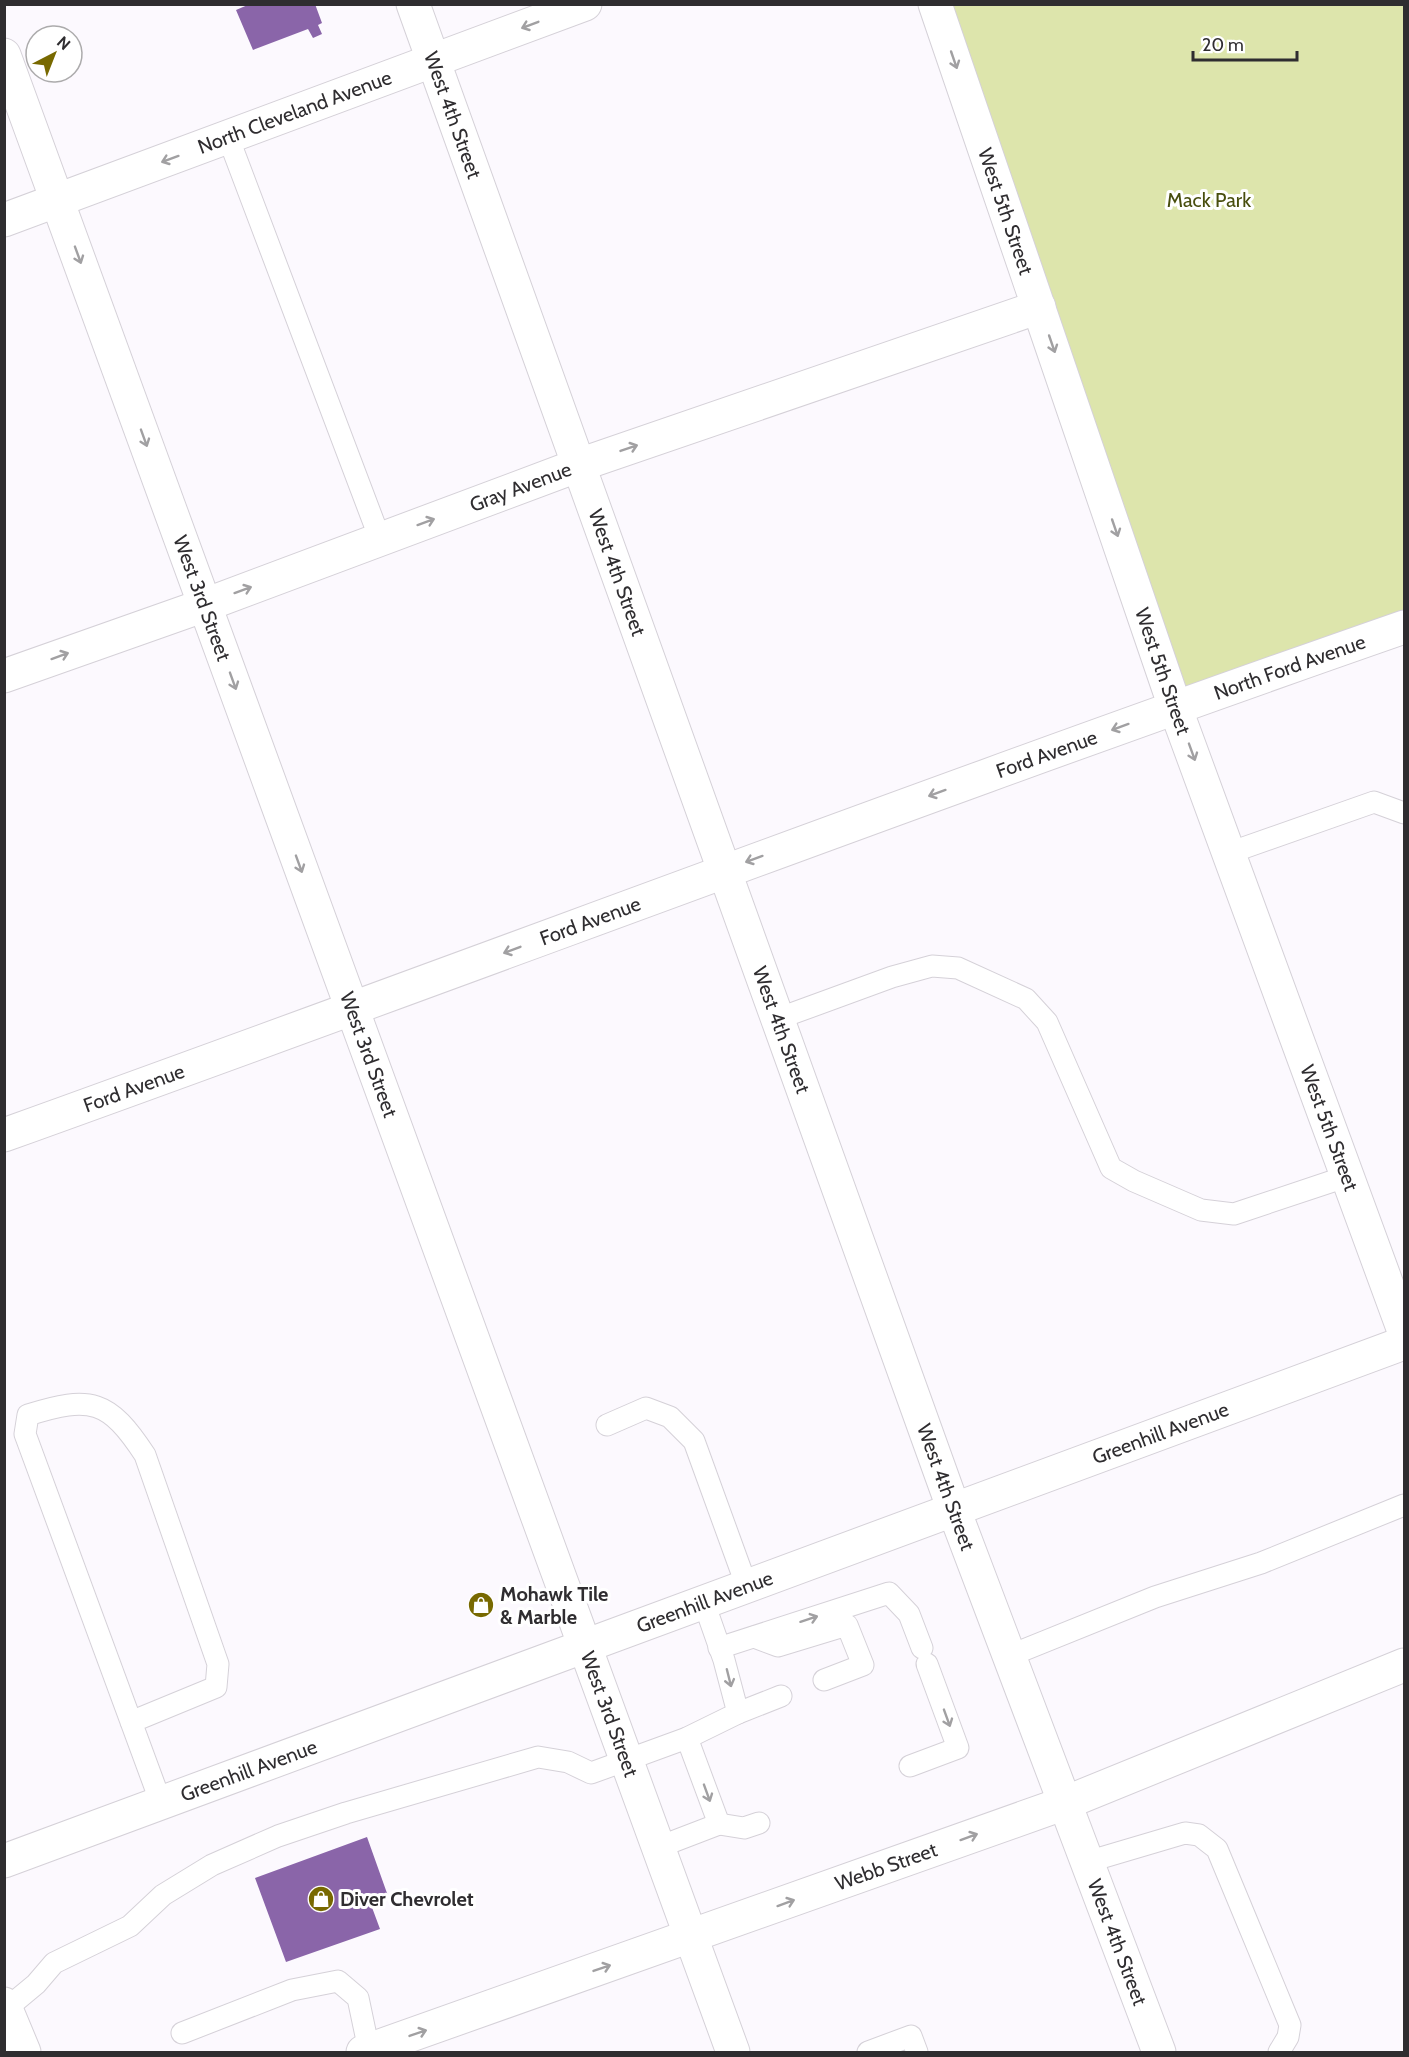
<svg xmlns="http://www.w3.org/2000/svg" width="1409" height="2057" font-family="Cabin,sans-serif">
  <rect width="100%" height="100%" fill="#fcf9fe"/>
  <polygon fill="#dde5ac" points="935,5 1404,5 1404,627 1175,707"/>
  <g fill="#8a65a9">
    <polygon points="250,4 315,4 322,23 318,25 322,34 313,38 308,29 253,50 236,10"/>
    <polygon points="367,1837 388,1896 370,1902 380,1929 286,1962 255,1878"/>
  </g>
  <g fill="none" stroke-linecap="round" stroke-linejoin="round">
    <g stroke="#d5d1d8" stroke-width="23">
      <g id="service">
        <polyline points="228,137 380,539"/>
        <polyline points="1229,853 1374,802 1404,813"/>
        <polyline points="777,1019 892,977 932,966 958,968 1026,999 1047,1022 1111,1168 1134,1181 1201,1210 1234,1214 1348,1176"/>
        <polyline points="607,1425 646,1408 670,1417 694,1441 747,1587"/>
        <polyline points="754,1637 778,1646 847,1625 863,1665 824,1680"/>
        <polyline points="719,1648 889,1593 909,1614 922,1648"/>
        <polyline points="1009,1656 1155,1597 1261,1563 1404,1505"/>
        <polyline points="738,1713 781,1696"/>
        <path d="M131,1722L216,1687L218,1664L145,1455C109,1400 91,1395 28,1415L25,1434L161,1803"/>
        <polyline points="910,1766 958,1748 927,1664"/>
        <polyline points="719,1824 744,1828 759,1823"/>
        <polyline points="659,1847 719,1824 687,1738"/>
        <polyline points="1087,1862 1185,1833 1199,1835 1217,1849 1290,2025 1288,2037 1279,2052"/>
        <polyline points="6,2009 36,1984 54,1963 130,1926 163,1895 212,1865 278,1836 346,1813 538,1757 568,1762 591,1773 687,1738 738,1713 724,1660 704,1603"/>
        <polyline points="182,2033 292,1990 338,1981 358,1998 369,2050"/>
        <polyline points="868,2052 911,2036 917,2052"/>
      </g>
    </g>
    <g stroke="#d5d1d8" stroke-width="35">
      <g id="minor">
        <path id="s1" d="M413,4L954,1510"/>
        <path id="s2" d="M935,4L1175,707L1404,1331"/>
        <path id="s3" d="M4,55L733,2052"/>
        <path id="s4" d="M4,220L585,4"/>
        <path id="s5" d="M4,676L205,605L579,465L1039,307"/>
        <path id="s6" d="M4,1135C472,967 936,790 1404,627"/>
        <polyline points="4,2004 24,2052"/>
        <path id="s7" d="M363,2052L1065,1803L1404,1665"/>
      </g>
    </g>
    <g stroke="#d5d1d8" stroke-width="35">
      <g id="tertiary">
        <path id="s8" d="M954,1510L1159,2052"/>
        <path id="s9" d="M4,1861L1404,1343"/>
      </g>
    </g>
    <use href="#service" stroke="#fff" stroke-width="21"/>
    <use href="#minor" stroke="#fff" stroke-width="33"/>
    <use href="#tertiary" stroke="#fff" stroke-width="33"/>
  </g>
  <defs><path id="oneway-shaft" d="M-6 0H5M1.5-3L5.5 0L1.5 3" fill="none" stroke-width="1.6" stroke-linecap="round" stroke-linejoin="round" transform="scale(1.5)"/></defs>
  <g stroke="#a1a0a2">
    <use href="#oneway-shaft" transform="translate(530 25) rotate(159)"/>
    <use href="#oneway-shaft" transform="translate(954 60) rotate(71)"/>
    <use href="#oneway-shaft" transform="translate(170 159) rotate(160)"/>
    <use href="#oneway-shaft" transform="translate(78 255) rotate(70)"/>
    <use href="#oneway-shaft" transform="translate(1052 344) rotate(71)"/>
    <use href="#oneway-shaft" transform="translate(144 438) rotate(70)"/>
    <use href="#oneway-shaft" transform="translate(629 448) rotate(-19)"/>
    <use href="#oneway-shaft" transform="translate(426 522) rotate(-20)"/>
    <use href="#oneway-shaft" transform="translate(1115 528) rotate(71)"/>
    <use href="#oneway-shaft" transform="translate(243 590) rotate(-20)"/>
    <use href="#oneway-shaft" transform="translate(60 656) rotate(-20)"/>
    <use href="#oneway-shaft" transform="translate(233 681) rotate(70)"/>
    <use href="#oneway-shaft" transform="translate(1120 727) rotate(160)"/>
    <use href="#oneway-shaft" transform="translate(1192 752) rotate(70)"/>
    <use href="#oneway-shaft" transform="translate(937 793) rotate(160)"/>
    <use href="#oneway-shaft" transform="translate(754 859) rotate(160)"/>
    <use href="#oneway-shaft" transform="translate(299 864) rotate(70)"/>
    <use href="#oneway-shaft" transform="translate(512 950) rotate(159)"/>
    <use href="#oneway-shaft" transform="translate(809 1619) rotate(-18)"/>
    <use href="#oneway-shaft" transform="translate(729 1678) rotate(76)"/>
    <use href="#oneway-shaft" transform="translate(947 1718) rotate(70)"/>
    <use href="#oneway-shaft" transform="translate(707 1793) rotate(70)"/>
    <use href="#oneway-shaft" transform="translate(969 1837) rotate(-20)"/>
    <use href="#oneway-shaft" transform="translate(786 1903) rotate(-20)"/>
    <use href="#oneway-shaft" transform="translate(602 1968) rotate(-19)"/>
    <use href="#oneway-shaft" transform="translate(418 2033) rotate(-19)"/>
  </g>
  <defs>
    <g id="shop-disc" transform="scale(1.35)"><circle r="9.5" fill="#786900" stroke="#fff"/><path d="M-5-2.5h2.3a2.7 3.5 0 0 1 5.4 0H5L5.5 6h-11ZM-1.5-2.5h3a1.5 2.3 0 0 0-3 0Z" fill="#fff"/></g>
  </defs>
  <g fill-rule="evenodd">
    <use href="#shop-disc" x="481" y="1605"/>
    <use href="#shop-disc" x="321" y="1899"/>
  </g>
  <g text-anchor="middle" stroke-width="6" stroke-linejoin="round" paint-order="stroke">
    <g font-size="20" fill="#2f2d30" stroke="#fff">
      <text dy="7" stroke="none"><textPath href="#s4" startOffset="310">North Cleveland Avenue</textPath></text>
      <text dy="7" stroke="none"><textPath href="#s1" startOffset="118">West 4th Street</textPath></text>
      <text dy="7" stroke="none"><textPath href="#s2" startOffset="219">West 5th Street</textPath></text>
      <text dy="7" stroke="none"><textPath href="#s5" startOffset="550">Gray Avenue</textPath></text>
      <text dy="7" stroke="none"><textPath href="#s1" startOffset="604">West 4th Street</textPath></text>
      <text dy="7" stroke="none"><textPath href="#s3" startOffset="578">West 3rd Street</textPath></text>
      <text dy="7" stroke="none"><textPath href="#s6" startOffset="1368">North Ford Avenue</textPath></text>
      <text dy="7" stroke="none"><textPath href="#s2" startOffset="705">West 5th Street</textPath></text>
      <text dy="7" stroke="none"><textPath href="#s6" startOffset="1110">Ford Avenue</textPath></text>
      <text dy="7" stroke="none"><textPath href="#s6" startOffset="624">Ford Avenue</textPath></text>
      <text dy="7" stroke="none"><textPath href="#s1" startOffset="1090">West 4th Street</textPath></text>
      <text dy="7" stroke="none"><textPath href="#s3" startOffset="1064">West 3rd Street</textPath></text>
      <text dy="7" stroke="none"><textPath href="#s6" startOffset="138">Ford Avenue</textPath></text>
      <text dy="7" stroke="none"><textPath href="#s2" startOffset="1191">West 5th Street</textPath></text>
      <text dy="7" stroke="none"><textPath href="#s9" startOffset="1233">Greenhill Avenue</textPath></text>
      <text transform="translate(946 1487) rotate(70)" y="7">West 4th Street</text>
      <text dy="7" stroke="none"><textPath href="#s9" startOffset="747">Greenhill Avenue</textPath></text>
      <text dy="7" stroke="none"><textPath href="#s3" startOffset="1766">West 3rd Street</textPath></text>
      <text dy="7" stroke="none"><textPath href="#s9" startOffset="261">Greenhill Avenue</textPath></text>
      <text dy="7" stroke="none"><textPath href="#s7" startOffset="555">Webb Street</textPath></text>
      <text dy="7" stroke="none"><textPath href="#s8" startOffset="462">West 4th Street</textPath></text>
    </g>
    <g font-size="20" fill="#484e0e" stroke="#fff">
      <text x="1209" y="207">Mack Park</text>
    </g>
    <g font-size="20" font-weight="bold" fill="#2f2d30" stroke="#fff" text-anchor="start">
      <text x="500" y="1601">Mohawk Tile<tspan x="500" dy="23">&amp; Marble</tspan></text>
      <text x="340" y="1906">Diver Chevrolet</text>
    </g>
  </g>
  <rect width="1409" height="2057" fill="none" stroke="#2f2d30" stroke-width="12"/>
  <g transform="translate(54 54) rotate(42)"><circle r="28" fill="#ffffff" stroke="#acabac" stroke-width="1.5"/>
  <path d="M0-4.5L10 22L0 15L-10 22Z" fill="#786900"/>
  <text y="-9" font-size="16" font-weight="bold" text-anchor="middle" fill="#2f2d30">N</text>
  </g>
  <path d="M1193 51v9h104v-9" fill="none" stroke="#2f2d30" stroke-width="3"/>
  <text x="1202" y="51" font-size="18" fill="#2f2d30" stroke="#ffffff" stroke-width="4.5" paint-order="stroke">20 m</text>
</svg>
